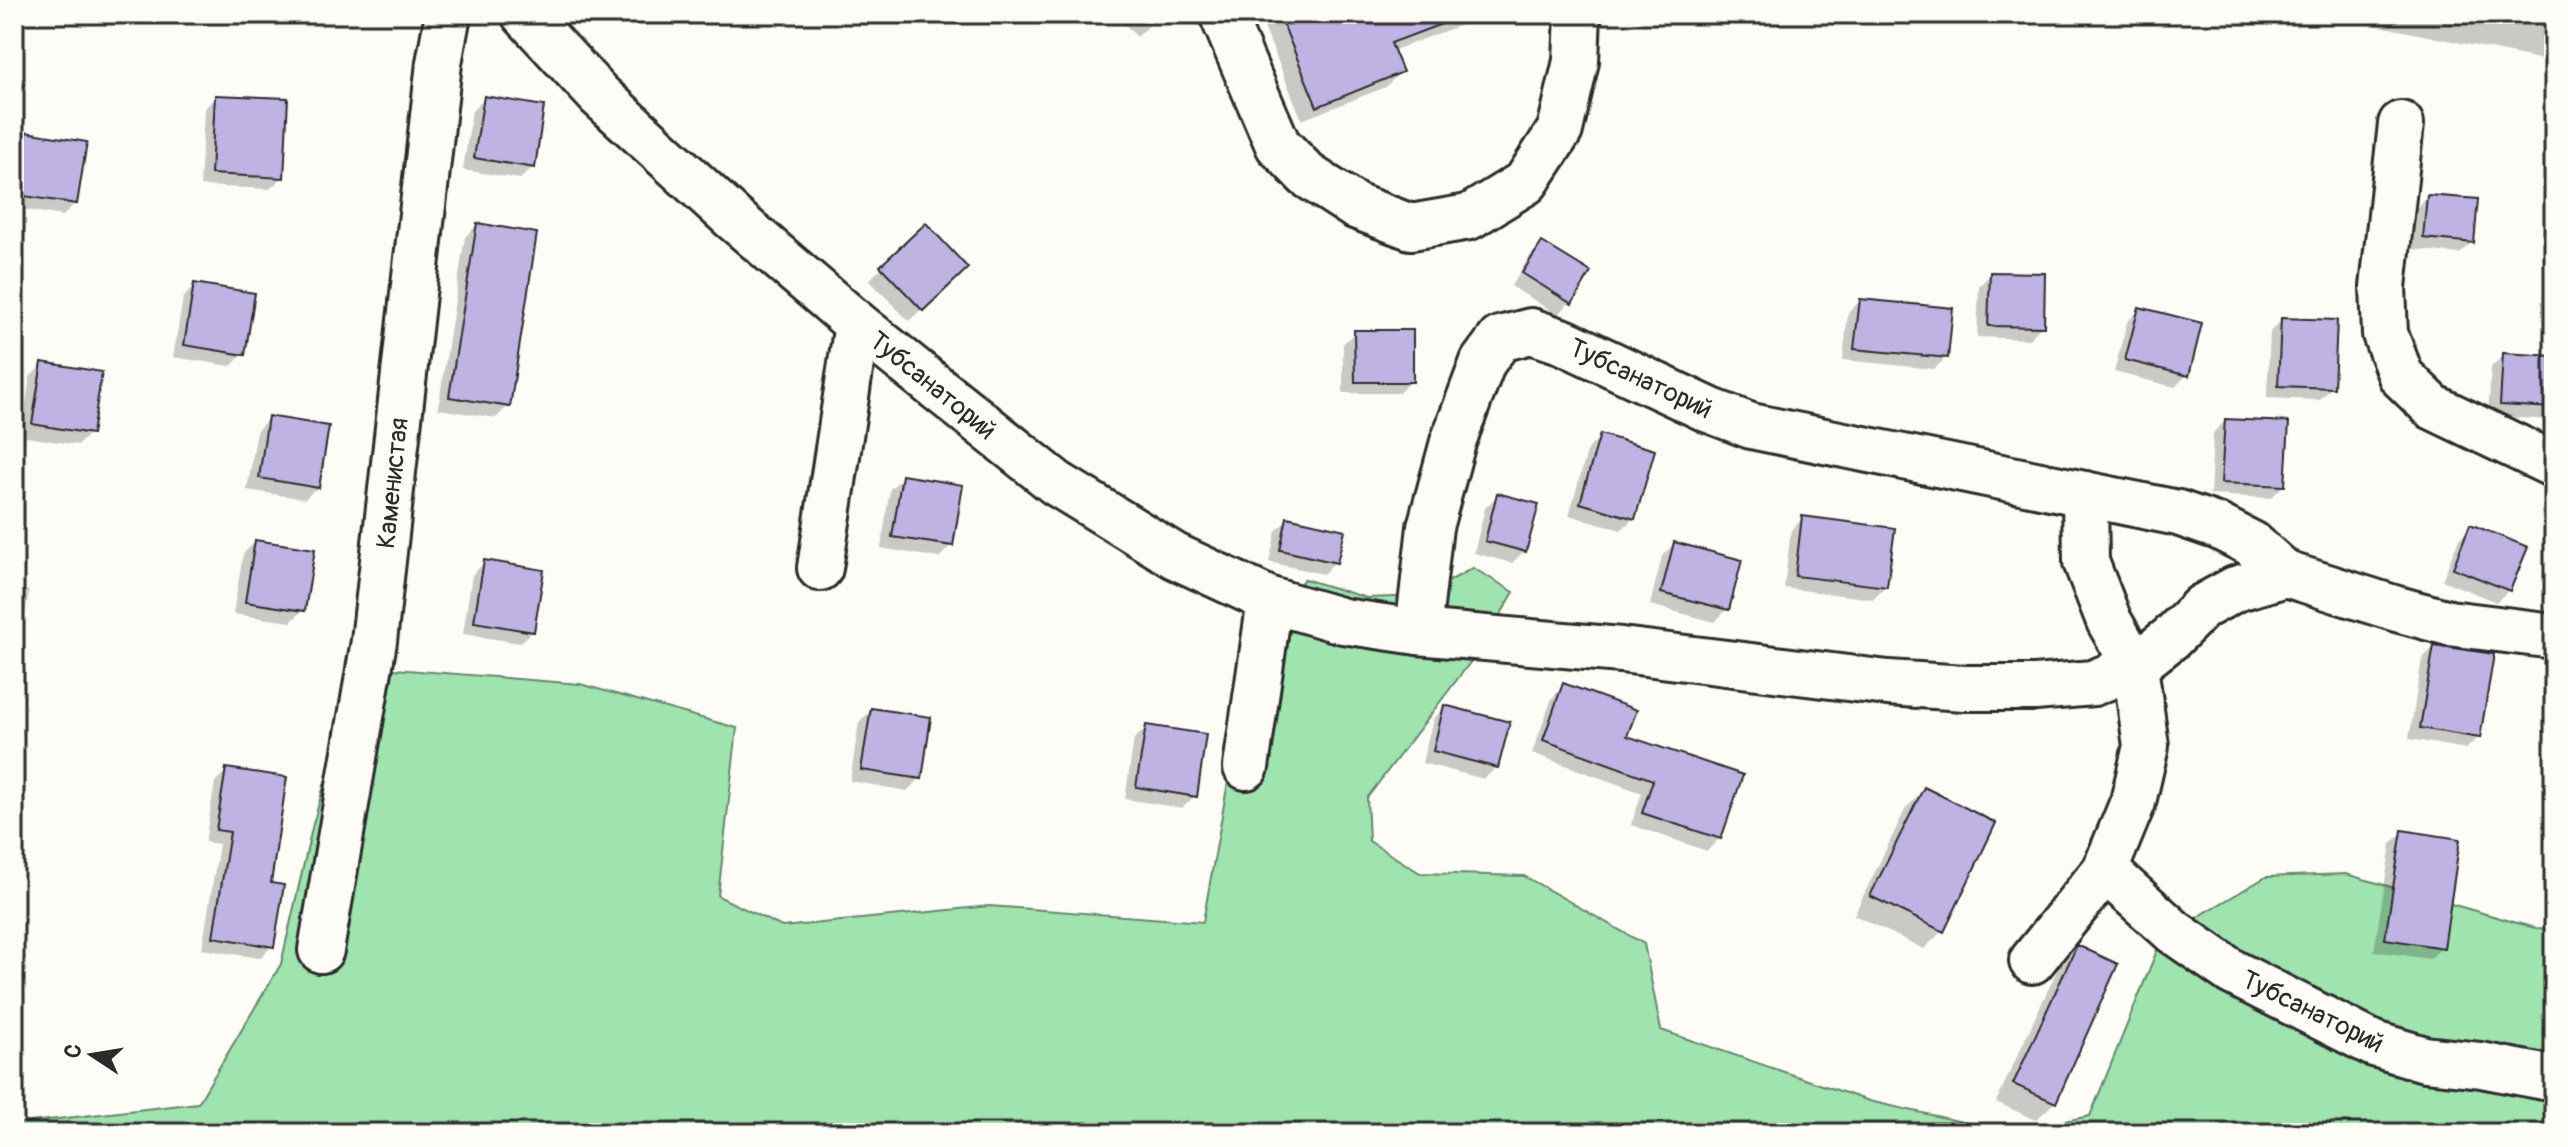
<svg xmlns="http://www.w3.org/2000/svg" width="2568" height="1147" font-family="Pangolin,sans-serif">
  <rect width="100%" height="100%" fill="#fdfcf7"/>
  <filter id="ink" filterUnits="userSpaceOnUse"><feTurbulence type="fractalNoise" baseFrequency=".0125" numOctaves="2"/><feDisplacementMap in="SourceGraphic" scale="16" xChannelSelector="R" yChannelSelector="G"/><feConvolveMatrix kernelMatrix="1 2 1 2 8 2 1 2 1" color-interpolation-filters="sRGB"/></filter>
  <g filter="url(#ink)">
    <polygon fill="#9fe3af" stroke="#65876d" stroke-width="2" points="1473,568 1514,592 1478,652 1367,798 1369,841 1420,873 1524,876 1644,944 1661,1030 1869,1101 2007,1132 2090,1116 2162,938 2266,877 2346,874 2535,928 2554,929 2554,1133 14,1133 14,1124 198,1103 281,964 313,824 358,666 580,684 737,728 718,896 782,927 989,906 1203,922 1253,642 1304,579 1367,598 1422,596"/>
    <g fill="#0003">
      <polygon points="1115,14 1161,14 1137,37"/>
      <polygon points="1243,14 1490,14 1392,51 1400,72 1386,87 1302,120 1263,25 1250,31"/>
      <polygon points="2321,14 2554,14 2554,62"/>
      <polygon points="216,97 283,177 270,189 200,186 204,109"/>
      <polygon points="485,98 533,167 520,179 463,170 472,111"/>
      <polygon points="27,135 75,203 63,216 14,208 15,147"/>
      <polygon points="2428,197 2472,242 2460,254 2412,249 2415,209"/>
      <polygon points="477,225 508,406 496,418 438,409 465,237"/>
      <polygon points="926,226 965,268 909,321 869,280"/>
      <polygon points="1542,244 1570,302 1558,315 1511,286 1530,256"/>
      <polygon points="1991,274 2042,326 2029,339 1977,337 1979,286"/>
      <polygon points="195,285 243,354 231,366 173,357 183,298"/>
      <polygon points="1860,301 1947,357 1934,369 1843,360 1848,313"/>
      <polygon points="2139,310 2187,375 2175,387 2114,372 2127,322"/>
      <polygon points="2282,320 2332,387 2320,400 2267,398 2270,332"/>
      <polygon points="1355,332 1411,381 1399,393 1343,393 1343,344"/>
      <polygon points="2504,355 2554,358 2554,417 2551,420 2488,416 2491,367"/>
      <polygon points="42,365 90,433 78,445 21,436 30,377"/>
      <polygon points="269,418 317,487 305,499 247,490 257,430"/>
      <polygon points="2225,421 2283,486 2271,498 2210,495 2213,433"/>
      <polygon points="1601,436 1634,518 1621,530 1569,515 1588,449"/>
      <polygon points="903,477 951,545 939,558 881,548 890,489"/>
      <polygon points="1497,496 1524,551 1512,563 1474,553 1485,508"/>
      <polygon points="1803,518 1885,586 1873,599 1784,588 1791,530"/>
      <polygon points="1288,519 1335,562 1323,574 1269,562 1276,531"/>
      <polygon points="2471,527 2509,590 2496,602 2442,580 2459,539"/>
      <polygon points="255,542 303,610 291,622 233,614 243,554"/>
      <polygon points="1674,544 1727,609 1715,622 1650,605 1662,556"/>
      <polygon points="485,562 533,631 520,643 463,634 472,575"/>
      <polygon points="14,589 29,591 19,651 14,656"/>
      <polygon points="2434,647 2479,737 2466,749 2409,739 2422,659"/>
      <polygon points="1564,686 1624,738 1720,838 1707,851 1631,825 1642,793 1532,753 1552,698"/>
      <polygon points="1445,707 1497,767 1484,779 1422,763 1433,719"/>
      <polygon points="872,710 920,778 907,791 850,781 859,722"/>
      <polygon points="1147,727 1195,796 1182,808 1125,799 1134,739"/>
      <polygon points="14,729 23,730 17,776 14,779"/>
      <polygon points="227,770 269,885 272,946 260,958 202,949 219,844 205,842 215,782"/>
      <polygon points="1924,790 1942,931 1924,949 1854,915 1906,808"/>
      <polygon points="2403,832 2442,947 2430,959 2374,951 2391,844"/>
      <polygon points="2077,948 2055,1102 2036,1120 1996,1102 2059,966"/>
    </g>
    <g fill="#bfb3e4" stroke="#2b2b2b" stroke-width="2">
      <polygon points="1279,14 1460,14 1460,17 1391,43 1403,72 1317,107"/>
      <polygon points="215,95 288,98 284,178 211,174"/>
      <polygon points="484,96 544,106 535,168 474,158"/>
      <polygon points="26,132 87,142 77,204 17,195"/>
      <polygon points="2427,195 2478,199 2474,243 2423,238"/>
      <polygon points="477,223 537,233 510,407 449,397"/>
      <polygon points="926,223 968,268 923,311 880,266"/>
      <polygon points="1542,242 1591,272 1572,304 1522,273"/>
      <polygon points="1990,272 2045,273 2044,327 1988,326"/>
      <polygon points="194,283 255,293 245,355 184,345"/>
      <polygon points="1860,299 1953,308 1948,358 1854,349"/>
      <polygon points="2139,307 2202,323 2189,376 2125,360"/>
      <polygon points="2281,318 2337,320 2334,388 2278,386"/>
      <polygon points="1354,330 1413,330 1413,382 1355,382"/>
      <polygon points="2503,353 2554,356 2554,408 2500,405"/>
      <polygon points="42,362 102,372 92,434 32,424"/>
      <polygon points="268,416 329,426 319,488 259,478"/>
      <polygon points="2225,419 2289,422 2285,486 2221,483"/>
      <polygon points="1600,434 1655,450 1635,519 1580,503"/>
      <polygon points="902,475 963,485 953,546 892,537"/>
      <polygon points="1497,493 1539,504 1526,552 1485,541"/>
      <polygon points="1802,516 1895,528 1887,587 1795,576"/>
      <polygon points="1287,517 1345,530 1337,563 1280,550"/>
      <polygon points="2470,524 2528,547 2510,591 2453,568"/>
      <polygon points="255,540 315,549 305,611 245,602"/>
      <polygon points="1674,542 1742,560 1729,610 1661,593"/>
      <polygon points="484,560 544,570 534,632 474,622"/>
      <polygon points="2434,645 2494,654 2480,738 2420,728"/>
      <polygon points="1563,683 1637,710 1627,736 1743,775 1721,839 1642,813 1653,780 1543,740"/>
      <polygon points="1444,705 1510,722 1498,768 1433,751"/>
      <polygon points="871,708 931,717 922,779 861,770"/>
      <polygon points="1146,725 1206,734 1197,797 1136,787"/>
      <polygon points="226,768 287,777 271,883 284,885 274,947 213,937 230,832 216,830"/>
      <polygon points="1924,787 1996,823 1944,932 1870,896"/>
      <polygon points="2402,830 2460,839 2444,948 2385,939"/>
      <polygon points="2077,945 2118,964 2056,1103 2013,1084"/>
    </g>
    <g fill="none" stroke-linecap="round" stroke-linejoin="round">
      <g stroke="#2b2b2b" stroke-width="50">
        <g id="minor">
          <polyline points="524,14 599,95 732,217 857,324 1056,483 1175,556 1270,600 1343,621 1418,632 1621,650 1888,683 1965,688 2035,688 2093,683 2135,666 2171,638 2202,607 2235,589 2286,574"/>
          <polyline points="1222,14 1278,145 1307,175 1355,206 1411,227 1469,217 1526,182 1560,130 1576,61 1578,14"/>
          <polyline points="2401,124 2383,287 2385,334 2401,376 2433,407 2554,465"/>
          <polyline points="820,568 857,324"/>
          <polyline points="1418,632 1430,527 1453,442 1483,362 1500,339 1531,331 1564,342 1709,410 1751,426 2178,513 2219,527 2252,544 2286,574 2397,609 2449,623 2554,636"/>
          <polyline points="1246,767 1270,600"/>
          <polyline points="2105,870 2174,932 2232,972 2374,1044 2425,1059 2481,1065 2554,1079"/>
          <polyline points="321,950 374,641 439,63 448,14"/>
          <polyline points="2032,961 2105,870 2133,802 2146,746 2135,666 2109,621 2086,562 2085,494"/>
        </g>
      </g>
      <use href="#minor" stroke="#fdfcf7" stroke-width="44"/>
    </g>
  </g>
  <g text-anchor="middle" stroke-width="7" stroke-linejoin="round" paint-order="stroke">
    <g font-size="26" fill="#2b2b2b" stroke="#fdfcf7">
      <text transform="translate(1641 378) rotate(25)" y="9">Тубсанаторий</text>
      <text transform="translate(933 385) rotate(39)" y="9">Тубсанаторий</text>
      <text transform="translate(392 483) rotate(-84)" y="9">Каменистая</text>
      <text transform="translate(2313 1011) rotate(26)" y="9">Тубсанаторий</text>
    </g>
  </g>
  <rect width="2568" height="1147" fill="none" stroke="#fdfcf7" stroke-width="48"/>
  <rect x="24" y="24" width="2520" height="1099" fill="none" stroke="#2b2b2b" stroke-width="3" filter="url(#ink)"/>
  <g transform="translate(92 1055) rotate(282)" stroke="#fdfcf7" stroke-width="6" paint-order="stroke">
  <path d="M0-6L14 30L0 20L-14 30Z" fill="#2b2b2b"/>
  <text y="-12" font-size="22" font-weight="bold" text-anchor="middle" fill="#2b2b2b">С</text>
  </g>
</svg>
